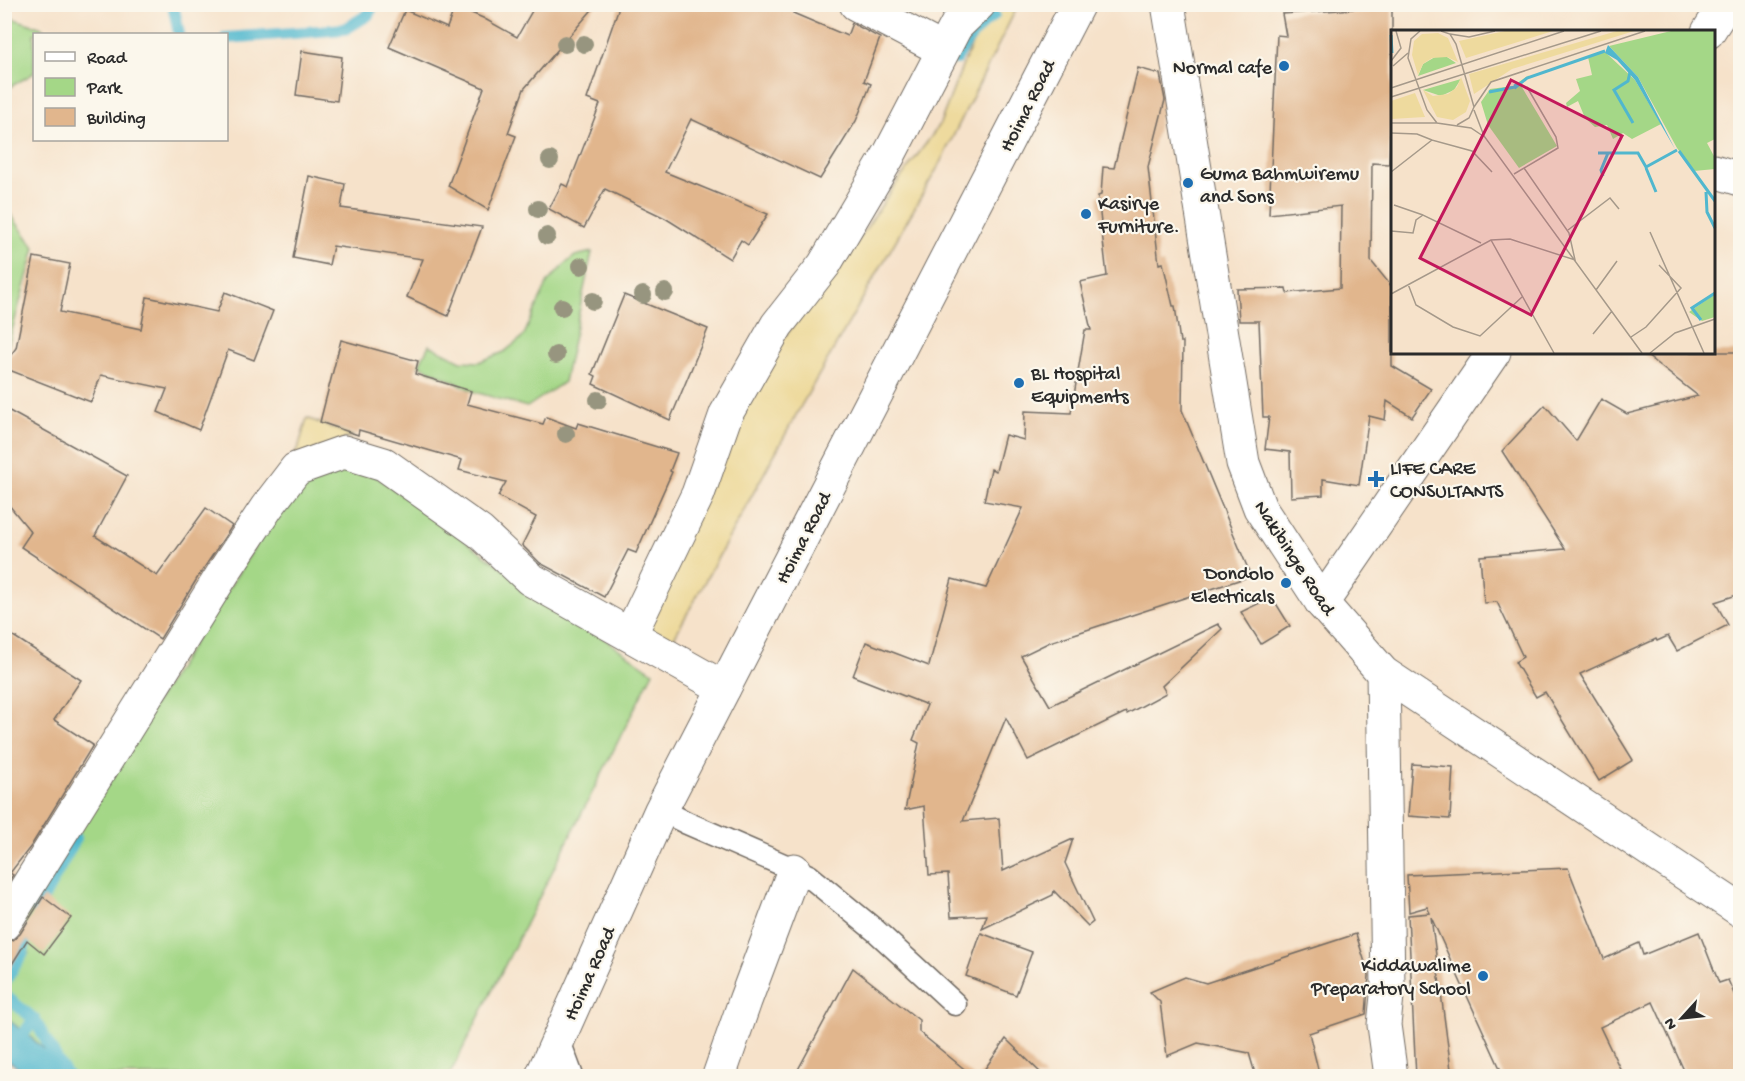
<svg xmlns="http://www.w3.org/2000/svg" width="1745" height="1081" font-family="'Gochi Hand',sans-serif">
  <rect width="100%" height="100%" fill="#fbf7ec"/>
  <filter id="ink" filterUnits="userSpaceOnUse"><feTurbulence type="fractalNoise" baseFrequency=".0167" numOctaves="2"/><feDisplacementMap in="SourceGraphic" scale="12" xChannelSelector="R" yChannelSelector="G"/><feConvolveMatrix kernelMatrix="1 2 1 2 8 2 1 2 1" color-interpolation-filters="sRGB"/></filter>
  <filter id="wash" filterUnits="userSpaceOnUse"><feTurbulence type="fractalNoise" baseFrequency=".008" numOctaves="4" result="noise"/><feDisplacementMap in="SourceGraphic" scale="24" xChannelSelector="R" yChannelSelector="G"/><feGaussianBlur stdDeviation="1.35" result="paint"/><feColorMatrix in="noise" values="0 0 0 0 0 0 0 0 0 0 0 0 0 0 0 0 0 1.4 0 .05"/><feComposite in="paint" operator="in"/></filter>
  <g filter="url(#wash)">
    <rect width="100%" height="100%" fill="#f6e2ca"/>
    <g fill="#a4d787" stroke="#688159" stroke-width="1.5">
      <polygon points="5,16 42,28 46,34 34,34 34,73 5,90"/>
      <polygon points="5,207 35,248 5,356"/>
      <polygon points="592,252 564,382 527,407 475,392 419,365 429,345 461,361 479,362 504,352 523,337 548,282 565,264 575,256"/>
      <polygon points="359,464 541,596 653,672 449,1076 66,1076 65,1070 10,1021 5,1020 4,984 29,953 7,936 295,484"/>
    </g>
    <g fill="#eeda9e" stroke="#8c8264" stroke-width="1.5">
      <polygon points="996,5 1018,5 938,167 801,406 670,645 645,631 722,456 773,351 834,276 893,188 939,126 964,62 986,13"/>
      <polygon points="307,418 353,436 291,459 298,449"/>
    </g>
    <path fill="#50b7ce" stroke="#3e717c" stroke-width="1.5" d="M5,1020L10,1021C25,1033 61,1059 66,1076H29L5,1058Z"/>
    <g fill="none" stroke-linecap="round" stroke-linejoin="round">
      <g stroke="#50b7ce" stroke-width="12">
        <polyline points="173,4 179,34"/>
        <polyline points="226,38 345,29 368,15 374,4"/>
        <path d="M956,59C965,43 979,25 994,15"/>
        <polyline points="37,910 76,838"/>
        <polyline points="4,983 23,952 28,929"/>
        <polyline points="4,995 34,1019 19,1041"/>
        <polyline points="34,1019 60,1065 68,1076"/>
      </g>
    </g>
    <g id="blocks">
      <g fill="#e1b68d">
        <polygon points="536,4 597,4 524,89 508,133 516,136 488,210 448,186 484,88 389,47 405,10 447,28 455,6 483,18 517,37"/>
        <polygon points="620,4 796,4 793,13 847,36 852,23 880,38 864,81 871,84 856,121 820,179 691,119 665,172 768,214 748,245 741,240 730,259 665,218 605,189 584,228 549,209 562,184 568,187 600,104 587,99"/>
        <polygon points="1353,4 1392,4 1392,117 1391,116 1389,164 1372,163 1371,261 1392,287 1392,366 1431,389 1412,417 1387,401 1385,420 1369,416 1359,485 1323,479 1323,495 1291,497 1290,452 1265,449 1269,417 1263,417 1259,321 1239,321 1237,289 1286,288 1287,293 1340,288 1341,206 1269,214 1277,35 1286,36 1282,14 1353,9"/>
        <polygon points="302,51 342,57 337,101 296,95"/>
        <polygon points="1138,68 1160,74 1165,100 1148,167 1159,264 1163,263 1173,306 1175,306 1180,342 1183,342 1182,410 1251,576 1050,642 1021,656 1050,706 1218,624 1222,629 1162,686 1166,693 1127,714 1126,712 1028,760 1006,718 963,821 999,818 1003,871 1073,839 1065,863 1093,922 1088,926 1054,891 1053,895 982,929 987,915 951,917 948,874 929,875 924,806 905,810 919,743 913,740 927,705 853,676 866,642 929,666 952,579 986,588 1023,508 984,501 991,469 996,471 1005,435 1024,440 1025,411 1071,413 1085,330 1091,330 1080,282 1107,276 1098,196 1101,195 1103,167 1114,168"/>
        <polygon points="309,176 345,184 341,208 482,227 448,316 407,297 423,259 333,246 329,265 293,258"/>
        <polygon points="34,257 70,264 60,312 141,329 147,297 217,312 225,292 273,311 254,360 228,350 199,430 158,412 167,389 101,375 91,402 4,368 4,364 16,348"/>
        <polygon points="624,295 708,329 670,420 593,384 596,376 592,374"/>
        <polygon points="341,340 418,361 415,374 471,391 467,404 543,424 546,417 576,428 578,423 677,453 670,471 672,472 636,553 628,550 604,597 540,563 522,545 536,517 498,496 506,482 459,470 462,460 359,430 358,435 320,422"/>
        <polygon points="1642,352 1740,352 1740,594 1715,602 1728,625 1677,651 1668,636 1657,641 1656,639 1580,674 1633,760 1599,781 1545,692 1536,697 1515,662 1523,657 1497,602 1484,603 1480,556 1565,549 1502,451 1545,405 1576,441 1601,399 1627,414 1698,396"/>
        <polygon points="4,408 127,476 95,536 157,576 206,508 232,526 198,577 160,639 21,547 31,532 4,499"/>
        <polygon points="1272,597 1290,626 1261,644 1241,612"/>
        <polygon points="4,630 81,680 54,720 93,745 31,846 10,873 13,875 4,888"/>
        <polygon points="1412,764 1453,767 1450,819 1408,816"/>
        <polygon points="1568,868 1604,959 1639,943 1643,955 1699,932 1719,983 1728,980 1740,1008 1740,1077 1687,1077 1653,1002 1600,1027 1624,1077 1504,1077 1431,917 1452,1077 1416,1077 1408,915 1430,913 1427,907 1409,912 1407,875"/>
        <polygon points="43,897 71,918 44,954 27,940 4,977 4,943 13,940 20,934"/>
        <polygon points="981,933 1032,952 1016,995 966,976"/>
        <polygon points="1356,934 1369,975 1366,1014 1309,1033 1320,1077 1256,1077 1249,1053 1198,1043 1167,1056 1160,1002 1150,992 1185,977 1206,983"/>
        <polygon points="853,968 919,1020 919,1032 974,1077 794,1077"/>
        <polygon points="1006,1039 1045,1077 979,1077"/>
      </g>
    </g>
  </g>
  <g filter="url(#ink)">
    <use href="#blocks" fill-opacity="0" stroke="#726b63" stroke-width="1.5"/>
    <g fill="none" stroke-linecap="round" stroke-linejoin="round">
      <g stroke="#726b63" stroke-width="25">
        <g id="service">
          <polyline points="661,810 687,823 809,876 876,931 955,1004"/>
          <polyline points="559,1041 572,1076"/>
        </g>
      </g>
      <g stroke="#726b63" stroke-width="35">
        <g id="minor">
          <polyline points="856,4 943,50"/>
          <polyline points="1708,32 1726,4"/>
          <polyline points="1714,171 1740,179"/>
          <polyline points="1322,603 1494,352"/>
          <polyline points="630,635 698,494 726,414 777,325 824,265 889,155 956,26 979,4"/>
          <polyline points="1383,673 1388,986 1384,1025 1391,1076"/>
          <polyline points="4,924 227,567 267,507 296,469 344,452 384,464 480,532 530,579 724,688"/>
          <polyline points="719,1076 745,1001 794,870"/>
        </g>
      </g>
      <g stroke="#726b63" stroke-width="35">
        <polyline id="tertiary" points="1168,4 1243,463 1260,508 1322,603 1383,673 1740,910"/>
      </g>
      <g stroke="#726b63" stroke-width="35">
        <polyline id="primary" points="542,1076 661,810 1078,4"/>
      </g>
      <use href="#service" stroke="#fff" stroke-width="22"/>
      <use href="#minor" stroke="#fff" stroke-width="33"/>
      <use href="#tertiary" stroke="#fff" stroke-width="33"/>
      <use href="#primary" stroke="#fff" stroke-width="33"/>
    </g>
    <g fill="#97957f">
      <circle cx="565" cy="44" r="9"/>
      <circle cx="584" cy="44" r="9"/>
      <circle cx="550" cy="160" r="9"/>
      <circle cx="538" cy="209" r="9"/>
      <circle cx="547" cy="236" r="9"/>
      <circle cx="581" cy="266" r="9"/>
      <circle cx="665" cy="292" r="9"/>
      <circle cx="643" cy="295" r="9"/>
      <circle cx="593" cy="301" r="9"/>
      <circle cx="562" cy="307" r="9"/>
      <circle cx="556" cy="355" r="9"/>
      <circle cx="598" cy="400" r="9"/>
      <circle cx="566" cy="434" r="9"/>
    </g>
  </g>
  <g fill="#1f6fb2" stroke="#fbf7ec" stroke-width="2">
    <circle cx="1284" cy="66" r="6"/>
    <circle cx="1188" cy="183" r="6"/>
    <circle cx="1086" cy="214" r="6"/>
    <circle cx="1019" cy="383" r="6"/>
    <path d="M1373 470h6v6h6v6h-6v6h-6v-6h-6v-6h6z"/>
    <circle cx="1286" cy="583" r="6"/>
    <circle cx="1483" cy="976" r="6"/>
  </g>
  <g text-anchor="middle" stroke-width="4.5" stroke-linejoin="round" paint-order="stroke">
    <g font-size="20" fill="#2b2b2b" stroke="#fbf7ec" text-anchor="start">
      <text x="1272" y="73" text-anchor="end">Normal cafe</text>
      <text x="1200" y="179">Guma Bahmwiremu<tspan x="1200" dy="23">and Sons</tspan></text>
      <text x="1098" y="209">Kasirye<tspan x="1098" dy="23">Furniture.</tspan></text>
      <text x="1031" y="379">BL Hospital<tspan x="1031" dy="23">Equipments</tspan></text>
      <text x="1390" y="474">LIFE CARE<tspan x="1390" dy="23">CONSULTANTS</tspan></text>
      <text x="1274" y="579" text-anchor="end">Dondolo<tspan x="1274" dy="23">Electricals</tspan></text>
      <text x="1471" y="971" text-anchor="end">Kiddawalime<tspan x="1471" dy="23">Preparatory School</tspan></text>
    </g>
    <g font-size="20" fill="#2b2b2b" stroke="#fbf7ec">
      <text transform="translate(1026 105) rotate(-63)" y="7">Hoima Road</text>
      <text transform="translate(802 537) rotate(-63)" y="7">Hoima Road</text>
      <text transform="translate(1296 557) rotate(57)" y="7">Nakibinge Road</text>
      <text transform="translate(588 973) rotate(-66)" y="7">Hoima Road</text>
    </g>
  </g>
  <g transform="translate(1391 30)">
    <rect width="324" height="324" fill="#f6e2ca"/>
    <path d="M280,1H324V109L316,113L324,128V139L303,141L286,118L247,47L218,16ZM214,22L244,50L270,94L241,109L232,103L222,109L216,95L204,97L194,88L187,71L176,77L175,73L189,61L185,49L201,45L197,27ZM44,27H56L65,33L27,46L32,34ZM138,45L129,54L166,116L128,138L97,95L90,72L99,59L122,56ZM70,49L63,60L50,66L32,60ZM324,264V287L311,291L298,282Z" fill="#a4d787"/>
    <path d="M114,1H162L75,28L68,11ZM226,1H243L121,39L83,64L78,44ZM47,3L57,8L67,32L56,27L41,28L32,34L27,45L21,25L23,11L31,4ZM70,47L79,71L75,82L62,90L46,87L32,60L42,66L57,64L66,57ZM24,63L34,87L0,89V71Z" fill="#eeda9e"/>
    <path d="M217,15L247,47L284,119L244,50L226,30L214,23Z" fill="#50b7ce"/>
    <path fill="none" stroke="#50b7ce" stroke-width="3" d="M0,5L1,23M239,42L237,51L223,60L242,93M124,54L125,57L136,48L214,21M98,62L124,57M288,121L324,171M207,123H247L255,137L286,120M255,138L265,162M212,146L210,140L217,123M315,162L316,182L324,198M310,290L301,278L324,263"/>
    <path fill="none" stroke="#a5998a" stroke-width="1.5" d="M29,1L20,9L17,28L36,80L46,93L80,98L92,106M50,1L59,4L65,14L83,77L78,88L66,95M59,4L78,7L104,1M0,31L10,18L5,1M2,36L17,23M0,58L173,1M0,67L210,1M83,77L100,52L254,1M83,80L93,106L251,323M0,93H46M0,103L26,104L41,110M0,142L41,110L81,121L101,142M123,144L167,118L165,107L136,57M3,175L32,185M177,200L219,168L228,179M0,201L22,203L25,190L32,185L90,213M259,202L313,323M100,210L163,323M17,254L25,275L62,297L89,306L131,267M205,260L226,231M0,264L100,210L119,209L184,230L178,203L133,138M202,304L221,281M240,307L255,297L290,258L268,235M259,323L284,303L324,289"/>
    <path fill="#c2185b" fill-opacity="0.15" stroke="#c2185b" stroke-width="3" d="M120,50L231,106L140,285L29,228Z"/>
    <rect width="324" height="324" fill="none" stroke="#2b2b2b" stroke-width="3"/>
  </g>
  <rect width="1745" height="1081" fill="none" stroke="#fbf7ec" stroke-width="24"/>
  <rect x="33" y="33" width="195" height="108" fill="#fbf7ec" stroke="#a8a59f" stroke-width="1.5"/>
  <rect x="45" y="52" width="30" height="9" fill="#ffffff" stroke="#a8a59f" stroke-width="1.5"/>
  <text x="87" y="63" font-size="18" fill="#2b2b2b">Road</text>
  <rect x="45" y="78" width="30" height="18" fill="#a4d787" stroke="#a8a59f" stroke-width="1.5"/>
  <text x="87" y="93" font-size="18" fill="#2b2b2b">Park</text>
  <rect x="45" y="108" width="30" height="18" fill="#e1b68d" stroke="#a8a59f" stroke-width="1.5"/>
  <text x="87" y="123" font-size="18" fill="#2b2b2b">Building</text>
  <g transform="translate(1682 1018) rotate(243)" stroke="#fbf7ec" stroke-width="4.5" paint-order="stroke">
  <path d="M0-4.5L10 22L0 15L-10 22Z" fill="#2b2b2b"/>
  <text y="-9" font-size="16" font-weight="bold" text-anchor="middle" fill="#2b2b2b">N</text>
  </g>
</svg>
